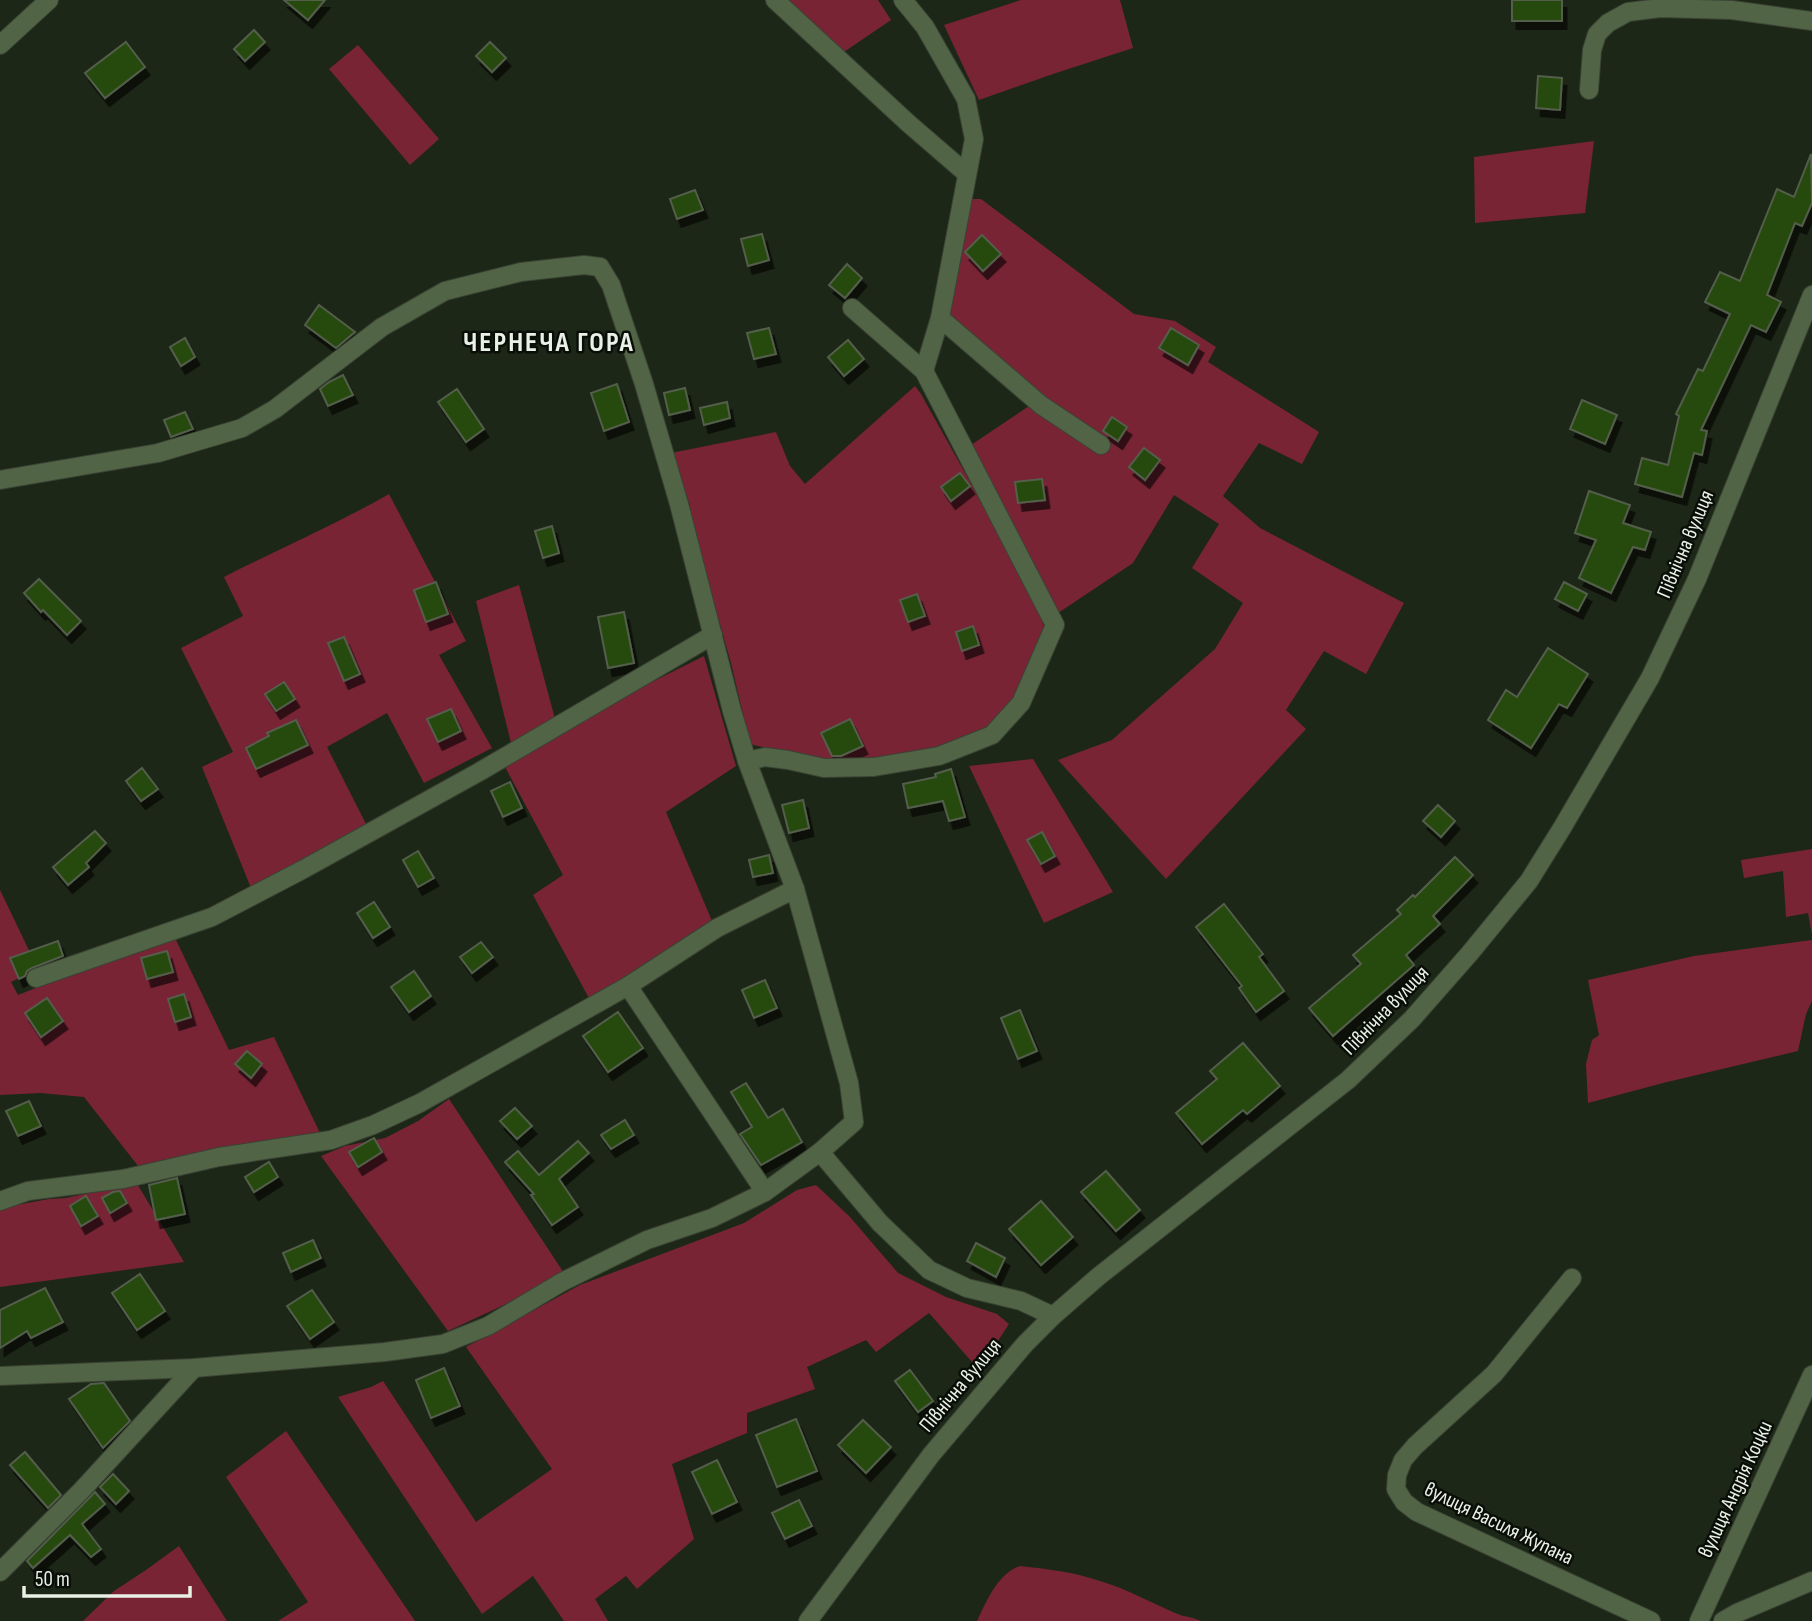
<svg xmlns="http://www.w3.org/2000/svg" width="1812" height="1621" font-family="'Sofia Sans Condensed',sans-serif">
  <defs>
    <filter id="shadow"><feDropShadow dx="4.5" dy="8" stdDeviation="0" flood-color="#0009"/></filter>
  </defs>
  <rect width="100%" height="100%" fill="#1d2717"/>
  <g fill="#792435">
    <polygon points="784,0 878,0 891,20 841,54"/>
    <polygon points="1021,0 1120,0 1133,48 1053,74 979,100 944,25"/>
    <polygon points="358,45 439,139 410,165 329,69"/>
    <polygon points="1594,141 1585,213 1475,223 1474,157"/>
    <polygon points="972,199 981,199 1134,314 1175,321 1216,347 1208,362 1319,432 1302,464 1259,443 1223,496 1260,528 1404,603 1366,674 1324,651 1286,710 1306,729 1166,879 1058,760 1112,740 1215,649 1243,603 1192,568 1219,524 1174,495 1133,563 1058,613 971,445 1029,406 1101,452 1110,444 1048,405 950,317"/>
    <polygon points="915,386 921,394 1007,548 1038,610 1044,627 1015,698 987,728 937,749 855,762 809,757 753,745 748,735 731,663 698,547 689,502 671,453 776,432 790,466 805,484"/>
    <path d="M389,494L466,641L439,655L492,748L424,783L387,713L327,747L367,826L251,888L202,767L233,752L181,648L243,616L224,577C279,549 335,525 389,494Z"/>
    <polygon points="519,585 555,719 511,743 476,601"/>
    <polygon points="704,656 736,766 666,812 712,921 590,1000 533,895 563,875 504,765 650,683"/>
    <polygon points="1033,759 1113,892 1044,923 969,766"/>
    <polygon points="1812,849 1812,935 1808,913 1786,917 1783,871 1744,878 1741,860"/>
    <polygon points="0,890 38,969 11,982 18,995 91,966 175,938 229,1050 274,1037 320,1133 222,1150 139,1167 84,1097 40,1093 0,1095"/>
    <polygon points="1812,940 1812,1001 1806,1014 1798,1051 1663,1083 1588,1103 1586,1064 1592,1040 1599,1035 1588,980 1694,956"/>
    <polygon points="449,1099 564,1273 506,1304 448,1331 321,1156 345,1146 385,1138 418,1121"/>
    <polygon points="136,1182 184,1262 0,1287 0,1208 49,1199 66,1198"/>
    <polygon points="816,1185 850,1217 898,1273 946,1297 997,1314 1009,1324 981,1367 972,1362 929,1313 876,1352 866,1340 807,1367 815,1389 747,1413 747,1433 672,1464 694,1539 637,1589 626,1576 595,1599 608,1621 564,1621 533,1576 482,1614 338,1397 371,1387 383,1381 476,1522 552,1469 466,1347 580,1285 744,1223 797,1190"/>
    <polygon points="286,1431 415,1621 278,1621 308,1602 226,1477"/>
    <polygon points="179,1546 227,1621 83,1621 114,1591 146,1570"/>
    <path d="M1020,1566C1047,1569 1074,1572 1100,1581C1127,1589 1150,1602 1175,1613C1184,1617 1193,1617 1201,1621H977C986,1602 998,1573 1020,1566Z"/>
  </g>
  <g fill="#27490b" stroke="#535e4c" stroke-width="2" filter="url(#shadow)">
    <polygon points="284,0 325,0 308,20"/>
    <rect x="1512" y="0" width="50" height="21"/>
    <polygon points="254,30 265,42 245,61 234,49"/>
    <polygon points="126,42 145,67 105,98 85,73"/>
    <polygon points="490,42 506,58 492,72 476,56"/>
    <polygon points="1538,76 1562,78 1560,110 1536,108"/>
    <polygon points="1811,154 1812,203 1802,226 1795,223 1767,295 1781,302 1766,332 1751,325 1701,430 1707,431 1702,455 1694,453 1682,497 1635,484 1642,458 1668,465 1679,416 1676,414 1698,369 1703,371 1730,314 1705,302 1720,272 1740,281 1777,189 1794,197"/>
    <polygon points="695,190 703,210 677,219 670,199"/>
    <polygon points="762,234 769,260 748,266 741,239"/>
    <polygon points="982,235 1001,254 983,271 965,252"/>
    <polygon points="847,264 862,278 845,298 829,285"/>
    <polygon points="319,305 355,332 336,348 305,325"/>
    <polygon points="769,328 776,354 754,359 747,333"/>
    <polygon points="1171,328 1199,345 1188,365 1159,348"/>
    <polygon points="185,338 195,357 181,366 170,347"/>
    <polygon points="848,340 864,359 844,376 828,357"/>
    <polygon points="343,375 353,395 328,406 320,389 329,382"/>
    <polygon points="617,384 629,422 604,431 591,393"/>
    <polygon points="685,388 690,410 669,415 664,393"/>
    <polygon points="457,389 484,429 466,442 438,402"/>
    <polygon points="1582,400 1617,415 1605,444 1570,429"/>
    <polygon points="727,402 730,418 704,425 700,408"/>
    <polygon points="185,412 193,429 171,437 164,420"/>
    <polygon points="1112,417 1127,427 1118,441 1103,431"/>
    <polygon points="1144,448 1160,460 1145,480 1129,467"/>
    <polygon points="960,473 970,486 951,501 941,487"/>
    <polygon points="1042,479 1045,500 1018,503 1015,482"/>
    <polygon points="1589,491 1630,505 1623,523 1651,532 1645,550 1633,547 1611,593 1579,578 1596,540 1575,533"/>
    <polygon points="552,526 559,553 543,558 535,531"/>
    <polygon points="39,579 81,621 67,635 43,610 41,612 24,593"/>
    <polygon points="436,582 448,614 426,622 414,590"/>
    <polygon points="1564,582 1587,594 1578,611 1555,599"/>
    <polygon points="917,594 925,616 908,622 900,600"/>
    <polygon points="624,612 634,663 608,668 598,617"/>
    <polygon points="973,626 979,645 962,651 956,632"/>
    <polygon points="344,637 360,674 344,681 328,643"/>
    <polygon points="1548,648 1588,674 1567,708 1559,704 1531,748 1488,720 1506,690 1517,697"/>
    <polygon points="284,682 295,699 276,711 265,694"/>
    <polygon points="451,709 461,731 438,742 427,719"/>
    <polygon points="850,719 863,746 841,756 832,756 821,733"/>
    <polygon points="296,720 308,745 256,769 246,748 269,736 267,733"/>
    <polygon points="142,768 158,789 141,801 126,781"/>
    <polygon points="951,769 965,817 949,821 943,801 908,808 903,784 936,777 935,774"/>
    <polygon points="510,782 522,808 503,817 491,791"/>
    <polygon points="803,800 809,828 789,833 782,805"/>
    <polygon points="1438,805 1455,821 1441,837 1423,821"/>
    <polygon points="95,831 106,843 86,863 89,867 68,885 53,867"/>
    <polygon points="1042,832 1055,856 1041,864 1027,840"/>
    <polygon points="418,851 434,878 418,887 403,860"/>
    <polygon points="769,855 773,873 753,877 749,860"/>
    <polygon points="1455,857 1473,875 1433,916 1440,924 1406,955 1414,965 1333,1036 1309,1008 1361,964 1353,955 1401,914 1397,910 1413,895 1415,897"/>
    <polygon points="374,902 390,927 373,938 357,913"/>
    <polygon points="1224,904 1263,954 1259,957 1284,991 1256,1012 1239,988 1242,986 1196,927"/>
    <polygon points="58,941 63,956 32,968 27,971 25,976 19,979 10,958"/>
    <polygon points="481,942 493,957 472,973 460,957"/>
    <polygon points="167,951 173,972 147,979 141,958"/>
    <polygon points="414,971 431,996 409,1012 391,987"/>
    <polygon points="765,980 777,1008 754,1018 742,990"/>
    <polygon points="184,994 191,1017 175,1022 168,999"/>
    <polygon points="47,998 63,1021 41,1037 25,1013"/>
    <polygon points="1020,1010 1037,1051 1018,1059 1001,1018"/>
    <polygon points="618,1012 643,1048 608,1072 583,1036"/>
    <polygon points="1243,1043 1280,1086 1247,1114 1243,1110 1202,1144 1176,1113 1217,1079 1210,1071"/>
    <polygon points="247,1051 262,1064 251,1078 235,1064"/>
    <polygon points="746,1083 768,1118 783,1109 802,1142 761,1165 740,1134 752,1127 731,1092"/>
    <polygon points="29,1101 41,1126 18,1136 6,1111"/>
    <polygon points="515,1108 532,1126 517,1139 500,1121"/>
    <polygon points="625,1120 634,1135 611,1149 601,1135"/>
    <polygon points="374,1138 382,1152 358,1167 349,1152"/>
    <polygon points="578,1141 589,1153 559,1179 578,1207 552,1225 531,1195 534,1194 505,1162 518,1151 539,1175"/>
    <polygon points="269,1162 278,1177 254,1192 245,1177"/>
    <polygon points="1106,1171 1140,1210 1116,1231 1081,1192"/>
    <polygon points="177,1178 185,1214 156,1220 149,1185"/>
    <polygon points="120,1191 127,1203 110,1213 102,1198 113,1192"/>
    <polygon points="86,1196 98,1216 81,1226 70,1206"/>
    <polygon points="1041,1201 1073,1237 1041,1265 1009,1229"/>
    <polygon points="313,1240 321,1258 291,1272 283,1253"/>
    <polygon points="976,1243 1005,1258 996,1277 967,1261"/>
    <polygon points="140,1274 165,1311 137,1330 112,1293"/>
    <polygon points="45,1288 63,1322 31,1338 27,1331 0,1348 0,1310"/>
    <polygon points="312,1290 334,1322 310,1339 287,1306"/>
    <polygon points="444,1368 460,1406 431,1418 416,1380"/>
    <polygon points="910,1370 933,1401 918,1412 895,1381"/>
    <polygon points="104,1383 130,1421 103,1448 69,1399 91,1384"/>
    <polygon points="796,1419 817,1471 777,1487 756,1435"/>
    <polygon points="863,1420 891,1447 866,1473 838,1445"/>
    <polygon points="25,1452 61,1495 48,1508 10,1465"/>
    <polygon points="717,1460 737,1502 712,1514 692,1472"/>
    <polygon points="113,1474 129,1491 116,1504 100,1487"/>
    <polygon points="95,1492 105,1504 82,1524 101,1549 91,1557 70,1535 33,1568 27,1561"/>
    <polygon points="799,1500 812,1526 785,1539 772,1513"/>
  </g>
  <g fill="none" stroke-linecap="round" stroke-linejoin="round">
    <g stroke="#3a4334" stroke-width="20">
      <g id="minor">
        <polyline points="775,0 908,123 967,174"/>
        <polyline points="903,0 925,27 966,99 974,139 940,318 924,371"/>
        <polyline points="0,45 49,0"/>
        <polyline points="1589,90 1592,50 1597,34 1608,23 1628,12 1660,8 1732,10 1812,21"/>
        <polyline points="940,318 1041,405 1101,445"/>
        <polyline points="0,480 158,453 242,428 275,409 382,327 445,291 521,272 584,265 600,267 611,285 644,384 679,504 732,711 747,761 795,889 849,1083 854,1122 820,1152"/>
        <polyline points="747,761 765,757 788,760 824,768 874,767 939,756 992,735 1021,703 1055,625 924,371 852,308"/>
        <polyline points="36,978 212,917 302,870 479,772 713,635"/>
        <polyline points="628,986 765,1192"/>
        <polyline points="0,1201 28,1191 123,1179 219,1157 331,1140 373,1125 420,1103 628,986 717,928 795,889"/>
        <polyline points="1572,1278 1494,1374 1415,1446 1403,1460 1397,1475 1396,1489 1404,1502 1417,1512 1651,1621"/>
        <polyline points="0,1376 194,1368 385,1352 443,1344 488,1326 562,1282 647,1240 712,1218 765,1192 820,1152 880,1223 929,1270 967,1288 1021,1301 1053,1316"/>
        <polyline points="0,1572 81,1491 194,1368"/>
        <polyline points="808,1621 931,1455 1025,1344 1053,1316 1099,1276 1348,1080 1412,1019 1470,953 1529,881 1562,828 1650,678 1697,579 1812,295"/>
        <polyline points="1699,1621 1812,1375"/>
        <polyline points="1723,1621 1737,1613 1812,1581"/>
      </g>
    </g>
    <use href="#minor" stroke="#516445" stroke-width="18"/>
  </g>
  <g text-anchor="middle" stroke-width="5" stroke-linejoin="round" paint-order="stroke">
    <g font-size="21" fill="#e9f0e5" stroke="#0a0e08">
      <text transform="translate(1685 544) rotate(-67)" y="7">Північна вулиця</text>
      <text transform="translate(1385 1010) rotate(-46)" y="7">Північна вулиця</text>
      <text transform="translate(960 1385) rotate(-50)" y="7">Північна вулиця</text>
      <text transform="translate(1735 1489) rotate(-65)" y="7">вулиця Андрія Коцки</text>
      <text transform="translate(1499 1523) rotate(26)" y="7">вулиця Василя Жупана</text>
    </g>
    <g font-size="28" font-weight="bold" letter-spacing="2" fill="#e9f0e5" stroke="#0a0e08">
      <text x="549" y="351">ЧЕРНЕЧА ГОРА</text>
    </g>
  </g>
  <path d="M24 1586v10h166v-10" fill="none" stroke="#e9f0e5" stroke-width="3.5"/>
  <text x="35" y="1586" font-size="21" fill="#e9f0e5" stroke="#0a0e08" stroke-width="5" paint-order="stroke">50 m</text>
</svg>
